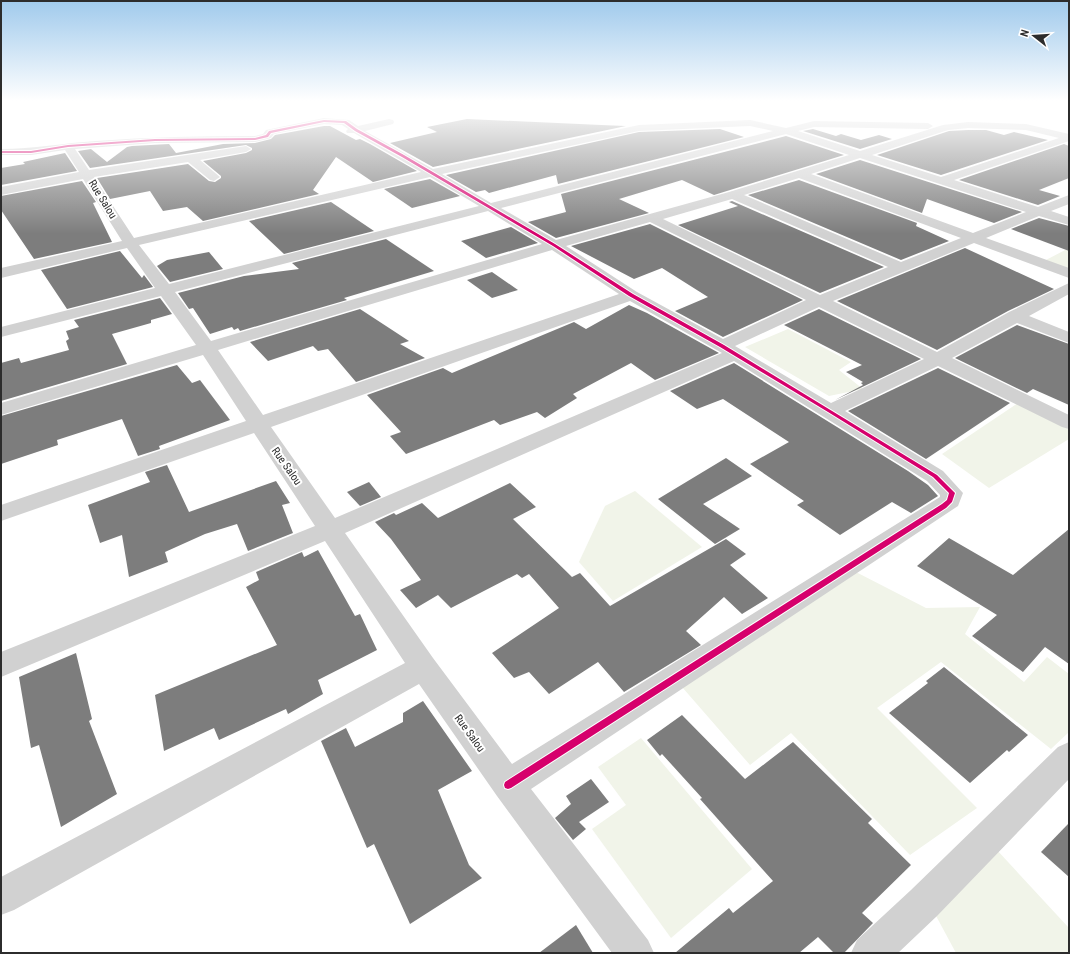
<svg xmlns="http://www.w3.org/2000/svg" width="1070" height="954" font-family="'Roboto Condensed',sans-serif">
  <rect width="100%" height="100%" fill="#fff"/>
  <g fill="#f1f4e9">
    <polygon points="1069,248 1069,271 1044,261"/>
    <polygon points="788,329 851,362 839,370 863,389 829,396 745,347"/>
    <polygon points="1018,403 1069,429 1069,439 989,488 942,454"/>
    <polygon points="635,491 702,547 613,601 579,562 605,506"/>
    <polygon points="852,570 926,608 980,607 965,634 1024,682 1047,657 1069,674 1069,732 1051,749 941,662 877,708 977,808 910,855 791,733 750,765 682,687"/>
    <polygon points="641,738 752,869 671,938 592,829 626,805 598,767"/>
    <polygon points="996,849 1069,928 1069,953 956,953 935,914"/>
  </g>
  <g fill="#7d7d7d">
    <polygon points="467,119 601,125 626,126 433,167 390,143 437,132 427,127"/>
    <polygon points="324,126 330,126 356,140 360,139 370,144 417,171 373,182 336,157 313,190 319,194 203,221 187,207 163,211 150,191 110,199 97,178 188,164 209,181 215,182 221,178 221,176 203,161 246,153 252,150 252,148 246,145 90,168 78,151 91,149 107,162 127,147 132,146 169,144 176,153 223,144 255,143 271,139 275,135"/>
    <polygon points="720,129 744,137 558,184 556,175 489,193 485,190 476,192 446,175 639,132"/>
    <polygon points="813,129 836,136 841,134 861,140 879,135 892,139 860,149 803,131"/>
    <polygon points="968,130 986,130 1004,135 1014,132 1048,140 941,175 877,155 949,131"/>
    <polygon points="786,136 844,155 714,195 682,180 619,199 649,213 556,238 528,222 566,212 561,194"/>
    <polygon points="1064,144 1069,146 1069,178 1039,190 1060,196 1038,205 959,180"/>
    <polygon points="65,153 77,171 1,185 1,168 25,164 23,162"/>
    <polygon points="860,160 1022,212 994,223 927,199 922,213 816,174"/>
    <polygon points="430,179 460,196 412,208 384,189"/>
    <polygon points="799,180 917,223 916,226 949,241 901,260 748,195"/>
    <polygon points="82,181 96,202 93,203 112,242 34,259 1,210 1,196"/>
    <polygon points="732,201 884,267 820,293 678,225 738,206 729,202"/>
    <polygon points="331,202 374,231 284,254 249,221"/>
    <polygon points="1039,218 1069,226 1069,251 1011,229"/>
    <polygon points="650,224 803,300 723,337 675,311 708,297 662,268 634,279 571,246"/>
    <polygon points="511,227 538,243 486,258 461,241"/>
    <polygon points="386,239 434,271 344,298 347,300 240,331 238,328 234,330 232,327 210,334 193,308 189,309 178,293 244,276 299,269 292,263"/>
    <polygon points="965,248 1054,289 1008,311 937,350 837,301"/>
    <polygon points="120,251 142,278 144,275 153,287 67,309 41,270"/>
    <polygon points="209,252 223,269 170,282 157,266 167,260"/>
    <polygon points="492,272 518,290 492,298 467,280"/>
    <polygon points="160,298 172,314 151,320 151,323 112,334 127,364 1,401 1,363 19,358 21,363 69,350 66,341 69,339 66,331 79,327 74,320"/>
    <polygon points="629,305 647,313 719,353 655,380 631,363 573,394 577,398 545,418 537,412 500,425 494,420 406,454 390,436 401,432 367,395 443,368 452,373 574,322 586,329"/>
    <polygon points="360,309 409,341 400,344 425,358 356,382 328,349 318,351 313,346 268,361 250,342"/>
    <polygon points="819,309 921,359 835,400 863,385 861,383 863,382 846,372 862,365 784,325"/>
    <polygon points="1017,325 1069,344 1069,405 1033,389 1027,393 955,358"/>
    <polygon points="734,363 908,471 928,485 938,496 911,513 892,502 840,535 797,505 804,501 750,464 789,442 723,399 697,409 670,391"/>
    <polygon points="177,365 192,383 200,380 230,420 159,446 160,449 138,456 122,419 57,440 58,445 1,464 1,416"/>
    <polygon points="938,368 1010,403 926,459 848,411"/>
    <polygon points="726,458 752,476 703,504 740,529 715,544 658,499"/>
    <polygon points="167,465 189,512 276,481 290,503 282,505 293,533 248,551 237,524 205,534 165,552 168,562 129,577 122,535 100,543 88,505 150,482 145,472"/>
    <polygon points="369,482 381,497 360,506 347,492"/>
    <polygon points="510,483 536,507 513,519 572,577 580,573 610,606 726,539 746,554 730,565 768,598 742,614 724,597 686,631 701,645 624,692 598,662 549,694 529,672 514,678 492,653 559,608 529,574 522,578 517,574 451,608 438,595 416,608 400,590 421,580 391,539 375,522 394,513 396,515 422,503 438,518"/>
    <polygon points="1069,529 1069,664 1045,647 1023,672 972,636 997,615 917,566 949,538 1013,575"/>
    <polygon points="318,550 355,616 360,614 377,650 318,680 323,694 288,714 286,709 219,740 214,728 164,751 155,695 277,645 246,587 259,580 256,572 302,552 304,557"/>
    <polygon points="76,653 92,719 89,721 117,794 61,827 39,745 31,748 19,677"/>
    <polygon points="944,667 1028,735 1009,752 1007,750 970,783 889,713 928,683 926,681"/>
    <polygon points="423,701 472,771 438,790 469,865 482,878 410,924 374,844 367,848 321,741 346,728 355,747 403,722 403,713"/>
    <polygon points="682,715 745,779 793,742 872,819 868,823 911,865 862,913 873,923 844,953 834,953 818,937 799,953 675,953 729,908 733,913 773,881 700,799 702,798 662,754 660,756 647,740"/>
    <polygon points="591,779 609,802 579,822 586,829 573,840 555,818 571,804 566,796"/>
    <polygon points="1069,823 1069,877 1041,852"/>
    <polygon points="576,925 593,953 539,953"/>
  </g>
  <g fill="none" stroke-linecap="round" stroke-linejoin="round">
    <g fill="#d1d1d1" fill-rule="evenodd">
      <path d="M324,118L349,120L358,126L389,119L393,120L394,122L393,124L365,131L433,169L639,125L750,120L786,128L814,121L928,123L933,126L928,129L814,127L798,131L860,151L943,125L968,122L1026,124L1069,134V141L954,180L1038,207L1069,195V204L1051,211L1069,217V225L1039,216L986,238L1069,268V278L974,243L833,301L937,352L1009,312L1069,283V294L1029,316L1069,332V343L1017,323L952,358L1069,415V429L1062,427L938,366L845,411L943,471L963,493L958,506L531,789L648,940L654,953H612L497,796L419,684L14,910L1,915V877L405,663L325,541L1,677V652L315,526L254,433L1,521V505L246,421L203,355L1,415V403L196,345L161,296L1,337V327L155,288L127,248L1,278V268L122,241L83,179L1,195V187L79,172L65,150L31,155H1V149C33,149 64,143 96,141C149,137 202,136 255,136L263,134L266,130ZM324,124L342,125L348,129L346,131L347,133H354L421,172L134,238L94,177L188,162L210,180L214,181L220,177L200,160L246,152L251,149L246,146L89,170L75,149L155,143L255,142L271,138L274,134ZM750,126L773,131L491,203L442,174L639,131ZM968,128L1026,130L1059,138L941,177L872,155L948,130ZM786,134L849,155L729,192L556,240L501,208ZM860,158L1026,212L973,233L811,174ZM430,177L479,206L169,284L139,245ZM799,178L961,238L901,262L744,195ZM732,199L888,267L820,295L663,219ZM488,211L542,244L211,341L175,292ZM650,222L806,300L723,339L637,292L566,246ZM552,250L619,294L263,415L218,350ZM630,301L722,353L335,518L271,427ZM819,307L924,359L831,403L735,346ZM734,361L927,481L940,495V497L512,764L433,658L345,533Z"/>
      <polygon points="1069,742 1069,779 937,916 898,953 851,953 857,940 911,890 1058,747"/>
    </g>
    <g stroke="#fff" stroke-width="2">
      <polygon id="cycleway" points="324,120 346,121 357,129 404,155 555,244 633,294 724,345 937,475 955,493 952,502 946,508 511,788 508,789 505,788 504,785 505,782 942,504 947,500 949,493 933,477 828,412 720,347 629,296 553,246 402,157 355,131 344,123 324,122 271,133 268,137 255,140 155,141 68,147 31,153 1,153 1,151 31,151 68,145 155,139 255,138 266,135 269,131"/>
    </g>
    <use href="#cycleway" fill="#d6006c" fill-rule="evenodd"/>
  </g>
  <linearGradient id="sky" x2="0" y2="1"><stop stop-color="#a0caec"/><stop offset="0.43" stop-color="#fff"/><stop offset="1" stop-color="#fff" stop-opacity="0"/></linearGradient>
  <rect width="1070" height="234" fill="url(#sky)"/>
  <g text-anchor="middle" stroke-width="4" stroke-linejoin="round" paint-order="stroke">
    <g font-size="11" fill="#2c2c2c" stroke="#fff">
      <text transform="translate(103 199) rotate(58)" y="4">Rue Salou</text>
      <text transform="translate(287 466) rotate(55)" y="4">Rue Salou</text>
      <text transform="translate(470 733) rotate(54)" y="4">Rue Salou</text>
    </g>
  </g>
  <rect width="1070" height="954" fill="none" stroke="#2c2c2c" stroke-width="4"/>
  <g transform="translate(1034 36) rotate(287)" stroke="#ffffff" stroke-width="3" paint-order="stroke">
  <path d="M0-3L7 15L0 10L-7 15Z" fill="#2c2c2c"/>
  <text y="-6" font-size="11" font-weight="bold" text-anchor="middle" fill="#2c2c2c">N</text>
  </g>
</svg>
